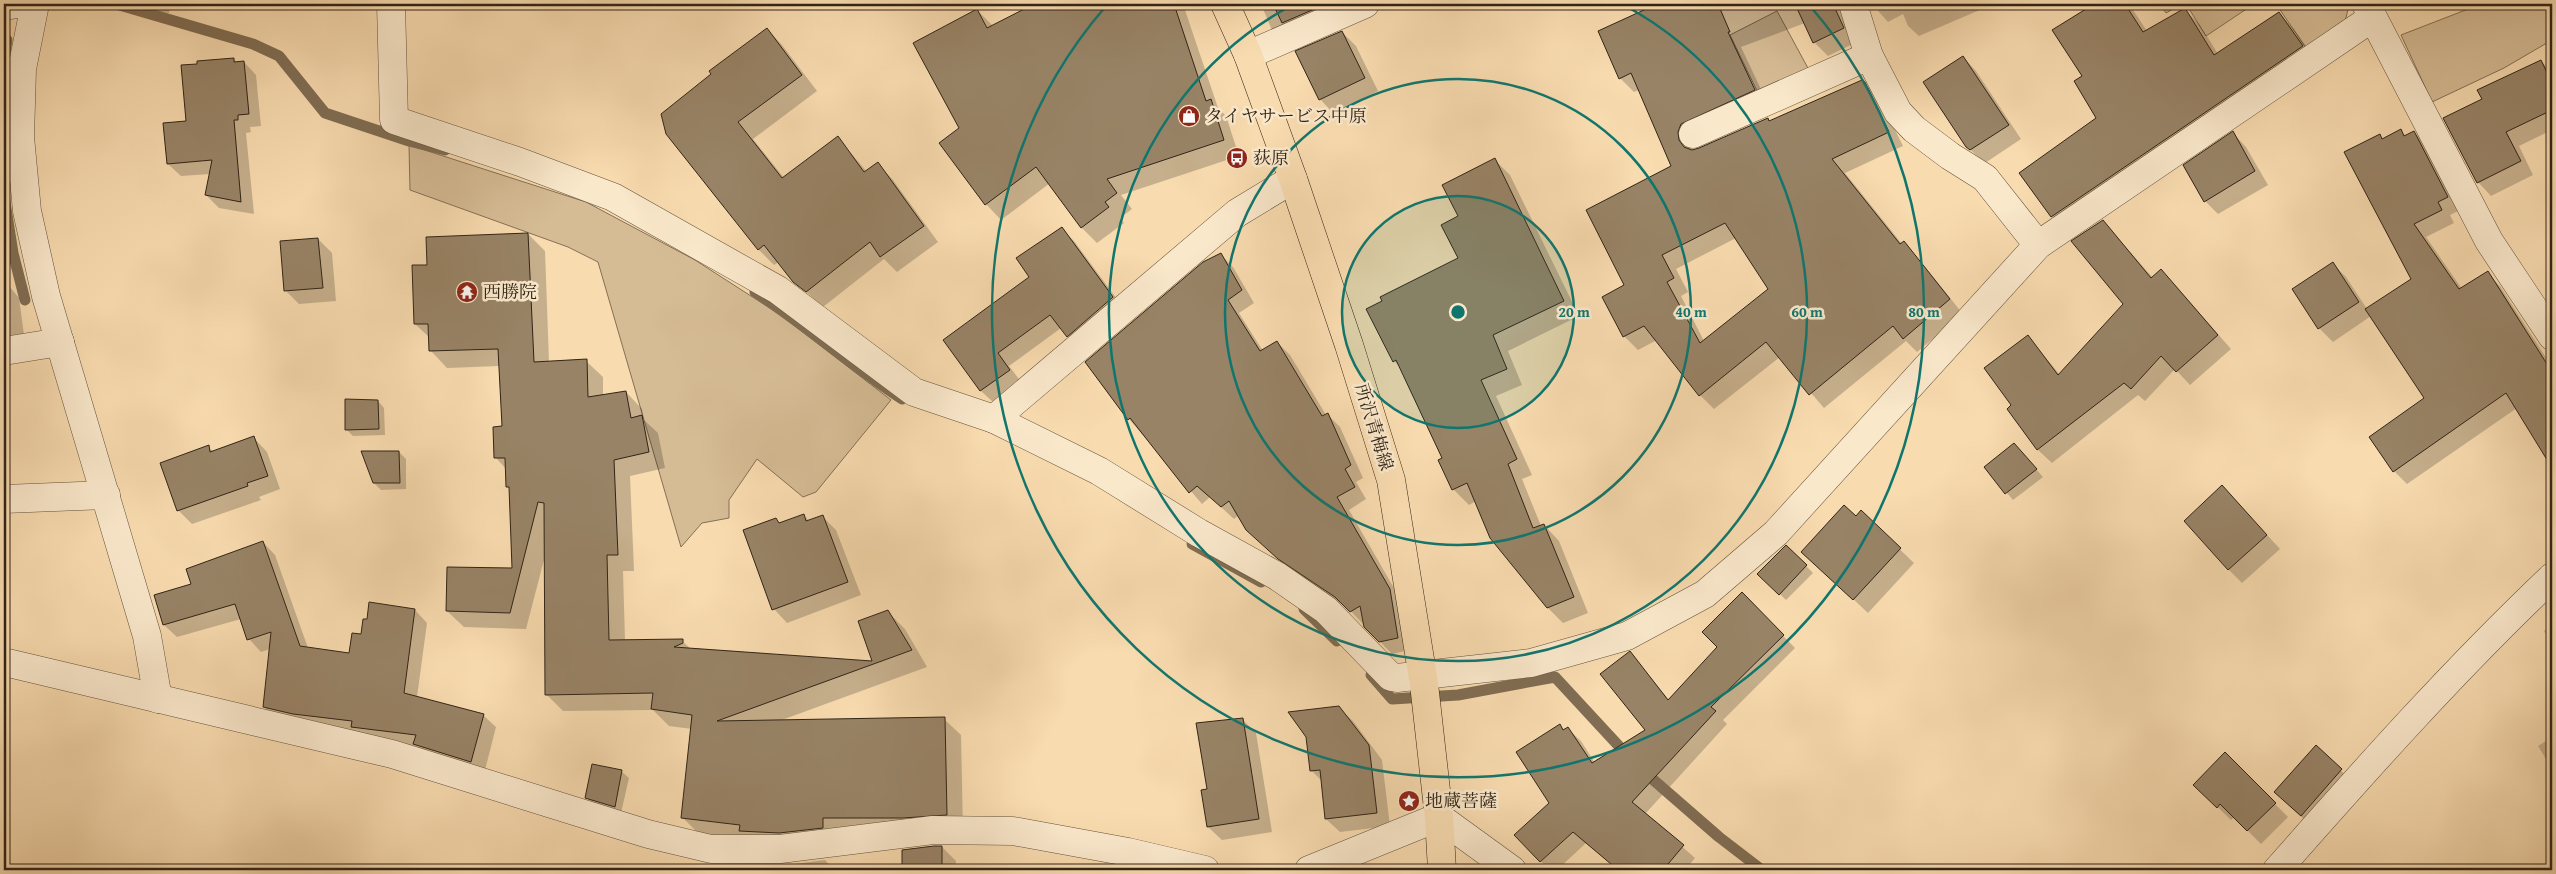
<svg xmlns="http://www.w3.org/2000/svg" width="2556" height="874" font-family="'Gentium Book Plus','Noto Serif JP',serif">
  <rect width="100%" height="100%" fill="#f8dbaf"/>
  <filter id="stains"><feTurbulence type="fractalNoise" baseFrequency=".004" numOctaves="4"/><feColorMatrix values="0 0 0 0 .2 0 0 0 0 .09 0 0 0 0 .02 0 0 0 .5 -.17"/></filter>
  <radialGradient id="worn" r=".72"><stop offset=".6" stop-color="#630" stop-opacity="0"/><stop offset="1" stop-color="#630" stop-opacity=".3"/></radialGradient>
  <g fill="#d6bc95" stroke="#847056">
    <polygon points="2160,4 2182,4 2166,13"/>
    <polygon points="2186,4 2254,4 2206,36"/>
    <polygon points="2276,4 2349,4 2349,5 2345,22 2306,48"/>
    <polygon points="2481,4 2552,4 2552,40 2504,68 2432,102 2401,35"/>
    <polygon points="1777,11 1809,70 1759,95 1730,35"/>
    <polygon points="409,145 586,202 695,260 782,316 891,400 816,492 803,497 757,459 729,500 729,518 702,523 681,547 598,262 568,247 410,190"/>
  </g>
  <g fill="#0003" fill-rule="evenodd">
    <polygon points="124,4 170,4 169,13 127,8"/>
    <polygon points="1037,4 1183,4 1218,108 1226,116 1239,156 1121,195 1132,209 1120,218 1124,223 1097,243 1082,228 1050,183 1001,220 986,204 961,129 977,10 993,26"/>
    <polygon points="1261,4 1393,4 1377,7 1289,45 1271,28"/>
    <path d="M1660,4H1840L1857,42L1828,56L1814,42L1805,23L1741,47L1768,104L1691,147L1692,151L1700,150L1768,119L1770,122L1864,83L1879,97L1903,146L1845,173L1902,244L1903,243L1917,257L1963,314L1917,352L1906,341L1824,408L1780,357L1714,409L1700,395L1657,340L1638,350L1624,336L1626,286L1673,167L1639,90L1634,92L1620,78L1599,32ZM1736,238L1770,289L1704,341L1681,296L1688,292L1676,269Z"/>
    <polygon points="1872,4 1989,4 1981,8 1982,9 1919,36 1908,26 1903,14 1888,22"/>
    <polygon points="2096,4 2129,4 2147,31 2185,10 2200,25 2218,54 2279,13 2294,29 2317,62 2068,232 2052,216 2021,174 2098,118 2083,76 2054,30"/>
    <polygon points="767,29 782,45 817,91 753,139 784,178 838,138 867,172 878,164 893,180 938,242 897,272 884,259 823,307 794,281 779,262 774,265 759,250 667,134"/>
    <polygon points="1342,32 1356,46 1378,91 1333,113 1320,99"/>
    <polygon points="1963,57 1976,71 2021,139 1985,163 1967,147"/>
    <polygon points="234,59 237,63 244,62 256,75 261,126 250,127 251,132 246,133 254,214 219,208 206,195 210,174 181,176 168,164 187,122"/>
    <polygon points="2541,61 2552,72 2552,130 2519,146 2533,175 2491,196 2478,182 2484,100"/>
    <polygon points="2400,131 2406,136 2414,132 2427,145 2460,210 2450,215 2454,223 2426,237 2462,289 2487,273 2500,286 2552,367 2552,465 2517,408 2407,484 2394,471 2426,399 2371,316 2333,342 2319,328 2294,289 2333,264 2346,277 2367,309 2413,279 2379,135 2384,140"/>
    <polygon points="2233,133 2246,147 2268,185 2218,214 2205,201"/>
    <polygon points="1495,160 1510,175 1579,316 1508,351 1522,385 1496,396 1532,475 1522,479 1541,526 1544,525 1559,541 1588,613 1563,623 1548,608 1476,501 1469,505 1453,489 1444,458 1401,368 1394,361 1460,258 1459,217"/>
    <polygon points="2103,221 2153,278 2161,271 2175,285 2231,349 2190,385 2175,369 2145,401 2138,395 2052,463 2038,450 2008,410 2013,406 2028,336 2060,375 2125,304"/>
    <polygon points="1061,229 1074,241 1125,310 1080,348 1061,328 1009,366 1022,383 994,403 981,391 945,340 1031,278"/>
    <polygon points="528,234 545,251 549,362 586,361 603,377 603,396 626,392 642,409 644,420 658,433 665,468 630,476 634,571 623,571 625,641 682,641 691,649 873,663 888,612 905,629 927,667 779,721 944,719 961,735 963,831 796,849 699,834 682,817 692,729 669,726 653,710 563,711 546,694 545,556 526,629 464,627 447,611 513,570 511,490 507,487 506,469 496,458 503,427 500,366 447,368 431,351 430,338 415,324 428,266"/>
    <polygon points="318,239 332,253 336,301 299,304 285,290"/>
    <polygon points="2552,239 2552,255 2546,243"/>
    <polygon points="1220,254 1233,267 1254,303 1239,313 1263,351 1277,342 1290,355 1326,415 1327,414 1340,427 1363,478 1356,482 1366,499 1349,510 1402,602 1410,650 1392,654 1366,627 1365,623 1363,624 1349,609 1292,571 1260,542 1239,515 1234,519 1210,497 1202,504 1129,419 1087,362"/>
    <polygon points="4,280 19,298 24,335 4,338"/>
    <polygon points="378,401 384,408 385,435 353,436 347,430"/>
    <polygon points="254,438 267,452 280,489 259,497 261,500 192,524 178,510 208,447 214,452"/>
    <polygon points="399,452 406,459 406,489 381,490 374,483"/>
    <polygon points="2021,452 2043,477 2013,500 1986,468"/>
    <polygon points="2235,500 2280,549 2242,583 2228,569"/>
    <polygon points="1861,512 1914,563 1868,613 1817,565"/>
    <polygon points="804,515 809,521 822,516 836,530 861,595 787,623 774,609 776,520 780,524"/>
    <polygon points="263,542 275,555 308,648 350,655 362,635 415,610 427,623 417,697 483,715 496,727 484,774 427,757 416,746 365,739 277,719 264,707 270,649 261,652 249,639 241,619 177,637 164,625 193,585"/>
    <polygon points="1786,546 1813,573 1786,600 1759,574"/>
    <polygon points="1742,594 1795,648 1723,720 1727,724 1645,814 1695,858 1685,870 1618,870 1586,843 1557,870 1549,870 1516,835 1550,803 1560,725 1565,731 1568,729 1581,741 1595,763 1647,730 1630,653 1669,700 1719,647"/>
    <polygon points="2552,625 2552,644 2544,631"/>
    <polygon points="1339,708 1353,721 1382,760 1390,826 1340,832 1326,819 1322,781 1311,770"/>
    <polygon points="1242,719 1256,733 1272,832 1222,840 1208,827 1208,790"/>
    <polygon points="2552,737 2552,769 2538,746"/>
    <polygon points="2316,747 2355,784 2315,829 2289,806"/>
    <polygon points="2225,754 2288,817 2261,844 2234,817 2231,820 2195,785"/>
    <polygon points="592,766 622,772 629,778 621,813 593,804 586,797"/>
    <polygon points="942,847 956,861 955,870 903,870 903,851"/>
    <polygon points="825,860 834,870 787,870 786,865"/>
  </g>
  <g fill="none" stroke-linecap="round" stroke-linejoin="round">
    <g stroke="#806d53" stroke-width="11">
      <polyline points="116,4 253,44 279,56 325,113 409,141 445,150"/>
      <polyline points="4,59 7,40"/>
      <polyline points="4,196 13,253 25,300"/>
      <path d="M755,292C806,325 851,366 902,399"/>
      <polyline points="1192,544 1261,582"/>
      <polyline points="1304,609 1337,641"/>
      <polyline points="1371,675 1392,699 1458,695 1555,677 1629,757"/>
      <polyline points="1642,770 1719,837 1762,870"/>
    </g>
  </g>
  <g fill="#988366" stroke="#312416" fill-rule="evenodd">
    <polygon points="1034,4 1174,4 1206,101 1211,99 1224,140 1107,179 1117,193 1105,202 1109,207 1081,228 1036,167 985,205 939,143 959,128 913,43 977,9 987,28"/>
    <polygon points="1273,4 1326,4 1282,23"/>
    <path d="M1657,4H1718L1730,32H1728L1755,90L1681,124L1678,132L1679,140L1684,147L1692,150L1699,148L1768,118L1769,121L1862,80L1865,82L1889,132L1832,159L1900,244L1904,241L1950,299L1903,339L1893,326L1809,395L1766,342L1699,396L1644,326L1623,337L1602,297L1624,285L1586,210L1671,166L1631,73L1619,79L1598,31ZM1725,223L1768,289L1700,343L1667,282L1674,278L1662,255Z"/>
    <polygon points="1795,4 1833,4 1844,28 1813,43"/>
    <polygon points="2094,4 2125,4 2143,32 2185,8 2214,55 2279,12 2303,46 2051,217 2019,173 2096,118 2074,81 2082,76 2052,30"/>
    <polygon points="767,28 802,75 738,122 782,178 838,136 864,172 878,162 924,226 880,257 870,242 806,292 793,282 764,245 758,250 666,134 661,114 711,74 709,71"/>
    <polygon points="1342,31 1365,78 1319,100 1295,51"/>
    <polygon points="1963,56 2009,125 1970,150 1966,147 1923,82"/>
    <polygon points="234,58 234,62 244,61 249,114 238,115 238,120 234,120 241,202 205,195 212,160 167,164 163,123 186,121 181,65 197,64 197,61"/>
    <polygon points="2541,60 2552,83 2552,110 2506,132 2521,161 2477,183 2443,118 2482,99 2477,90"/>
    <polygon points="2401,129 2404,136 2414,131 2448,197 2438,202 2442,210 2414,224 2459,289 2488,271 2552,372 2552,468 2506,393 2393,472 2369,437 2424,398 2365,309 2411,279 2344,152 2380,134 2382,139"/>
    <polygon points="2233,131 2255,171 2204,202 2183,165"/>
    <polygon points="1495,158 1564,301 1493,335 1507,369 1481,380 1517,459 1508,464 1533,528 1544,524 1574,597 1547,608 1490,538 1467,483 1452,490 1438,460 1442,458 1396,360 1393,362 1366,309 1382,301 1380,297 1458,258 1441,225 1458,216 1442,185"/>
    <polygon points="2103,220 2151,278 2161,269 2218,335 2176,372 2161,356 2131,389 2124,383 2037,450 2007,409 2011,405 1984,368 2028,335 2058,375 2123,304 2071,241"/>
    <polygon points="1062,227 1113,297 1067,337 1050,315 998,353 1010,370 980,391 943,340 1029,277 1016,258"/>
    <polygon points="528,233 534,362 587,359 588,397 626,391 631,418 642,415 649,452 614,460 618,555 607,555 609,640 683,639 683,643 674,647 872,661 858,621 888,610 912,650 717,721 945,717 947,815 903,818 823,818 823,828 779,833 739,831 740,825 681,818 692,715 651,709 653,693 545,695 544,503 538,502 510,613 446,611 447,567 512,568 509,487 506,487 505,458 494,458 493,427 502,426 498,349 429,351 428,324 414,324 412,265 427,265 426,237"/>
    <polygon points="318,238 323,288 284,291 280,241"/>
    <polygon points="1221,253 1242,290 1228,300 1260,351 1277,341 1322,416 1328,413 1351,465 1345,469 1355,487 1337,497 1390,589 1398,638 1379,642 1364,627 1360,606 1350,612 1335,597 1278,559 1246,530 1229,501 1221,507 1197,486 1189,493 1130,418 1128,420 1085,362 1203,262"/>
    <polygon points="2333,262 2359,302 2318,329 2292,289"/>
    <polygon points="345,399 378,400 379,429 345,430"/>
    <polygon points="254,436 268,476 247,483 248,486 177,511 160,463 209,445 210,452"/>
    <polygon points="2014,443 2037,469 2005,494 1984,467"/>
    <polygon points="361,451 399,451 400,483 373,483"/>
    <polygon points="2222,485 2267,535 2228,570 2184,521"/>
    <polygon points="1844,505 1856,516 1861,510 1901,548 1853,600 1801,552"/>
    <polygon points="804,514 806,521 823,515 848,582 772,610 743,530 776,518 779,523"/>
    <polygon points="263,541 300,646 349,653 352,633 361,634 363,619 367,619 369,602 415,609 404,693 484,714 471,762 413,744 416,735 351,727 352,721 293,714 263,707 271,632 247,640 235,604 163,625 154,595 191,584 186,569"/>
    <polygon points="1786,545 1807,565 1779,595 1757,574"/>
    <polygon points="1742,592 1784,635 1711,707 1716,711 1632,802 1684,845 1663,870 1618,870 1573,832 1540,862 1514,835 1549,803 1516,752 1560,724 1563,730 1568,727 1592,763 1645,730 1600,674 1630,651 1668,700 1717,647 1702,632"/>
    <polygon points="1339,706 1369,745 1377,813 1325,819 1320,770 1310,771 1306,737 1288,712"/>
    <polygon points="1243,718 1259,819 1207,827 1201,790 1207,789 1196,723"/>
    <polygon points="2316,745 2342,769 2301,816 2274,792"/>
    <polygon points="2225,752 2276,803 2247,831 2220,804 2217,808 2193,785"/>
    <polygon points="592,764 622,770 615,807 585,798"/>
    <polygon points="934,846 942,846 942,870 902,870 902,850"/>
  </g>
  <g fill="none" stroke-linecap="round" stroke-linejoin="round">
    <g stroke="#63523c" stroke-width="29">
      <g id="minor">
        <polyline points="35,4 22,69 20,137 27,211 46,296 147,636 158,699"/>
        <polyline points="391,4 394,120 520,162 613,197 778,290 914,392 994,419 1099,471 1199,533 1277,576 1326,610 1391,677 1397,678 1531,663 1627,636 1705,594 1776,533 2038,245 2372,18"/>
        <polyline points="1853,4 1869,56 1898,112 1914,129 1950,156 1985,178 2038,245"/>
        <polyline points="2366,4 2489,241 2552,336"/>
        <polyline points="4,6 18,4"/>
        <polyline points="1248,55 1365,4"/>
        <polyline points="1693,134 1869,56"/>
        <polyline points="4,351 60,342"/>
        <polyline points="994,419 1237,213 1293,179"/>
        <polyline points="4,499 106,495"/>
        <polyline points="4,662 392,754 648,834 711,849 780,849 933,830 1013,831 1128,852 1205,870"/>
        <polyline points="1309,870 1439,817 1512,870"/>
        <path d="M2277,870C2366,769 2455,669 2552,577"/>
      </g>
    </g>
    <g stroke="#312416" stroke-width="29">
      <polyline id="major" points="1225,4 1248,55 1293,179 1349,345 1391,480 1424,684 1439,817 1442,870"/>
    </g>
    <use href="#minor" stroke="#fae8cb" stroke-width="28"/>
    <use href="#major" stroke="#f8dbaf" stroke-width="28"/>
  </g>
  <circle cx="1458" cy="312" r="116" fill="#0f766e" fill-opacity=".12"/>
  <g fill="none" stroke="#0f766e" stroke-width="2.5">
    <circle cx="1458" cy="312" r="116"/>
    <circle cx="1458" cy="312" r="233"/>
    <path d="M1622 4A349 349 0 1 1 1294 4"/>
    <path d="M1810 6A466 466 0 1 1 1106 6"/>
  </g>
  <defs>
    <g id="shop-disc" transform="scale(1.125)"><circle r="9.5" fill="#8f2418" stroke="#fae8cb"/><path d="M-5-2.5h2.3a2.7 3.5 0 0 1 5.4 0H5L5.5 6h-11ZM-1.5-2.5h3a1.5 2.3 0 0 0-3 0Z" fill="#fff"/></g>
    <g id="bus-disc" transform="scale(1.125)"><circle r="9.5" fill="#8f2418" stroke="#fae8cb"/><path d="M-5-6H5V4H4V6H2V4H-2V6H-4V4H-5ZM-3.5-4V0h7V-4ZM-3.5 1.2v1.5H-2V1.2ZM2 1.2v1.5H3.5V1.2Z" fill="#fff"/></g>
    <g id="temple-disc" transform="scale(1.125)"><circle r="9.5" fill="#8f2418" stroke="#fae8cb"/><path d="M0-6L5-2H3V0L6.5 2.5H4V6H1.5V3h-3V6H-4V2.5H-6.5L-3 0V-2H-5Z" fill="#fff"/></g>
    <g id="sight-disc" transform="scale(1.125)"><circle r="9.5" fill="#8f2418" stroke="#fae8cb"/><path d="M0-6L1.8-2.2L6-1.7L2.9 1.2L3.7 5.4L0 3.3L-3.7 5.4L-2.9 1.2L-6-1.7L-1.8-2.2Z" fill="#fff"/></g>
  </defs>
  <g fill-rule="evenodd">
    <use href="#shop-disc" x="1189" y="116"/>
    <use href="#bus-disc" x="1237" y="158"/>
    <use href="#temple-disc" x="467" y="292"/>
    <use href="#sight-disc" x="1409" y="801"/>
  </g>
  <g text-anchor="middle" stroke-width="5" stroke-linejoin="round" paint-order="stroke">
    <g font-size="18" fill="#312416" stroke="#fae8cb" text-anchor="start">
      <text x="1205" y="122">タイヤサービス中原</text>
      <text x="1253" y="164">荻原</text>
      <text x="483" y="298">西勝院</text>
      <text x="1425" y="807">地蔵菩薩</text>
    </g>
    <g font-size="18" fill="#312416" stroke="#fae8cb">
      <text transform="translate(1374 427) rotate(73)" y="6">所沢青梅線</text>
    </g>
  </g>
  <circle cx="1458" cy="312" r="8" fill="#0f766e" stroke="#fae8cb" stroke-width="2.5"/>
  <g font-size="15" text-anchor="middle" font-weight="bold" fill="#0f766e" stroke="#fae8cb" stroke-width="5" stroke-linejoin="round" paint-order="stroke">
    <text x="1574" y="317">20 m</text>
    <text x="1691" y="317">40 m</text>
    <text x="1807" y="317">60 m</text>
    <text x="1924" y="317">80 m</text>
  </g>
  <rect width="2556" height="874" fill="none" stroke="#f8dbaf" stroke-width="20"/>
  <rect x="5" y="5" width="2546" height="864" fill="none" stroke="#312416" stroke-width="2.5"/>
  <rect x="10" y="10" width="2536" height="854" fill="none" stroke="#312416"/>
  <rect width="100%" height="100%" filter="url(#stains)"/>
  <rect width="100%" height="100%" fill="url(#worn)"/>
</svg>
